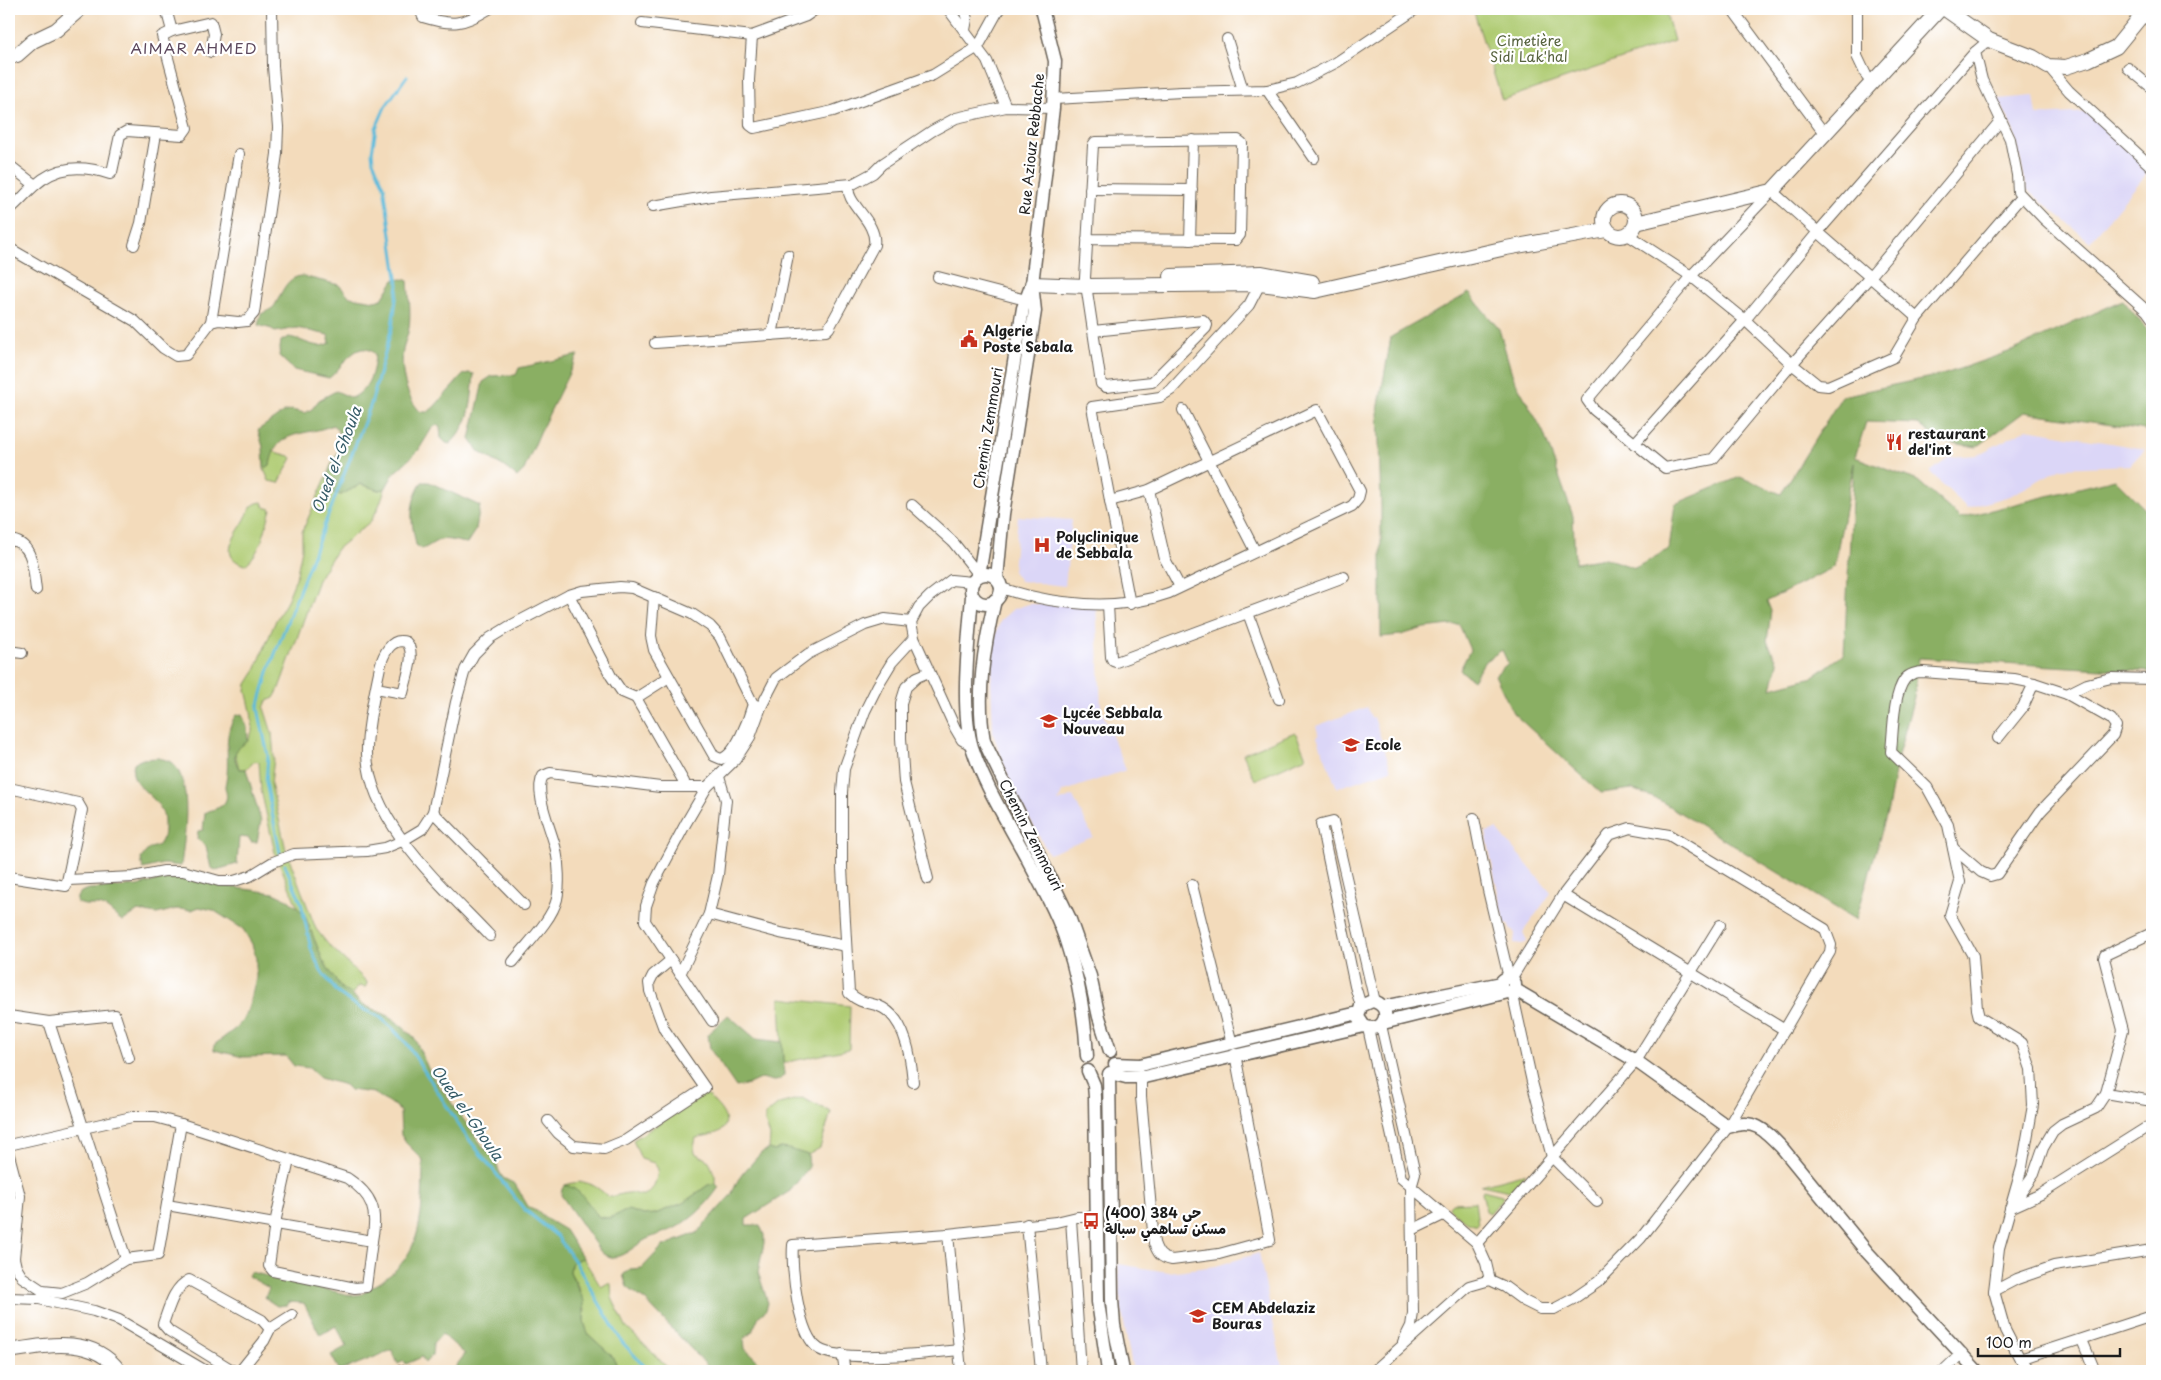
<svg xmlns="http://www.w3.org/2000/svg" width="2161" height="1380" font-family="'Playpen Sans','Playpen Sans Arabic',sans-serif">
  <rect width="100%" height="100%" fill="#fff"/>
  <filter id="ink" filterUnits="userSpaceOnUse"><feTurbulence type="fractalNoise" baseFrequency=".02" numOctaves="2"/><feDisplacementMap in="SourceGraphic" scale="10" xChannelSelector="R" yChannelSelector="G"/><feConvolveMatrix kernelMatrix="1 2 1 2 8 2 1 2 1" color-interpolation-filters="sRGB"/></filter>
  <filter id="wash" filterUnits="userSpaceOnUse"><feTurbulence type="fractalNoise" baseFrequency=".0096" numOctaves="4" result="noise"/><feDisplacementMap in="SourceGraphic" scale="20" xChannelSelector="R" yChannelSelector="G"/><feGaussianBlur stdDeviation="1.12" result="paint"/><feColorMatrix in="noise" values="0 0 0 0 0 0 0 0 0 0 0 0 0 0 0 0 0 1.4 0 .05"/><feComposite in="paint" operator="in"/></filter>
  <g filter="url(#wash)">
    <rect width="100%" height="100%" fill="#f3dbbb"/>
    <g fill="#dbd6f7">
      <polygon points="2034,96 2037,115 2091,112 2152,167 2090,242 2027,189 2013,127 1998,99"/>
      <polygon points="2027,429 2145,449 2130,465 2061,468 2010,496 1967,508 1930,472 1950,457 1977,455"/>
      <polygon points="1018,516 1072,520 1065,586 1020,581 1013,571"/>
      <polygon points="1029,604 1096,605 1101,709 1126,770 1062,792 1058,802 1073,796 1093,837 1049,854 1011,786 993,732 991,682 994,638 1001,620 1013,609"/>
      <polygon points="1367,707 1371,718 1374,717 1391,770 1337,788 1317,737 1319,736 1316,726"/>
      <polygon points="1497,829 1551,893 1523,932 1527,942 1522,944 1514,943 1515,933 1510,929 1508,923 1505,924 1494,874 1486,832"/>
      <polygon points="1259,1253 1283,1371 1133,1371 1121,1307 1118,1264 1168,1272 1216,1266"/>
    </g>
    <g fill="#aecb71" stroke="#657446">
      <polygon points="1473,9 1665,9 1674,41 1502,100"/>
      <polygon points="272,451 290,456 292,458 279,483 269,481 264,469 270,465"/>
      <polygon points="329,471 328,481 332,492 341,495 361,484 378,490 385,489 379,506 371,521 337,549 318,580 278,691 274,698 267,701 264,708 272,733 274,758 271,784 286,850 316,929 327,943 367,982 366,987 359,986 352,994 342,989 323,961 305,916 298,908 275,853 261,790 259,762 255,761 246,769 239,769 235,753 238,748 248,741 253,729 251,711 246,690 247,684 254,673 276,620 286,603 296,578 302,549 302,532"/>
      <path d="M262,502L264,507L271,509C265,529 262,552 245,565C217,557 236,535 244,521C249,512 250,503 262,502Z"/>
      <polygon points="1295,732 1306,757 1255,780 1243,754"/>
      <polygon points="780,998 850,1006 849,1049 783,1063"/>
      <path d="M706,1094C714,1102 737,1121 719,1132C713,1135 703,1136 696,1138L694,1147L695,1153L709,1161L715,1176V1183L708,1185L683,1203L655,1214L643,1215L628,1210L610,1218L599,1217L577,1191L565,1185C586,1179 592,1183 609,1197C615,1197 621,1193 628,1193C632,1192 635,1194 639,1195C653,1197 657,1179 658,1169L654,1163L641,1159L633,1140Z"/>
      <polygon points="802,1098 831,1112 820,1148 808,1155 781,1148 774,1151 769,1149 770,1136 765,1122 765,1115 779,1104"/>
      <polygon points="1526,1173 1510,1191 1481,1185"/>
      <polygon points="1483,1190 1502,1195 1503,1198 1490,1213 1486,1211 1482,1192"/>
      <path d="M1475,1202L1478,1224C1468,1226 1458,1215 1450,1210L1449,1206L1452,1203Z"/>
      <polygon points="583,1258 601,1287 608,1283 611,1284 612,1298 626,1327 671,1371 620,1371 611,1355 589,1335 586,1328 584,1321 585,1309 579,1288 570,1272 571,1264 574,1260"/>
    </g>
    <g fill="#8aaf63" stroke="#536640" fill-rule="evenodd">
      <path d="M302,276L339,285L350,297L375,301L382,299L394,280L403,279L408,281C409,296 411,312 409,328C408,335 404,343 403,350C400,370 406,399 421,412H428L434,407L463,375L468,373L474,374C471,404 472,422 450,444L446,443L441,438L440,427L437,425L432,428L418,451L394,473L385,489L378,490L361,484L341,495L332,492C331,489 328,484 328,481C325,459 355,447 333,425C306,437 276,427 270,465L264,469L263,447L258,430L284,412L291,410L305,413L312,409L319,400L336,391L352,398C369,390 374,372 375,354C357,336 342,369 329,378L294,370L279,356L281,341L289,337C303,339 316,351 330,343L328,335L297,328L275,332L272,329L258,325L261,314C265,312 273,309 275,305C282,293 286,277 302,276Z"/>
      <path d="M1469,293L1499,329L1513,377L1543,431L1573,516L1575,563L1605,558L1635,568L1669,549L1675,504L1740,477L1781,494L1842,396L1945,374L2014,350L2123,300L2152,336V431L2024,412L1977,447L1940,441L1918,424L1866,422L1855,457L1918,481L1960,518L2115,479L2152,516V672L1919,658L1914,697L1898,756L1888,809L1856,920L1659,800L1632,789L1601,793L1513,713L1495,675L1508,663L1502,650L1485,661L1473,680L1460,670L1470,650L1459,624L1424,628L1401,635L1381,637V506L1378,411L1391,337ZM1854,463L1844,654L1813,677L1771,688L1778,663L1767,641L1771,611L1767,601L1834,567Z"/>
      <polygon points="578,355 542,428 524,470 517,477 503,466 479,452 470,439 483,382 492,376 516,375 519,368"/>
      <path d="M422,482H429L480,506L476,529L467,543C457,542 446,537 437,541C431,544 428,547 422,549L416,545C411,519 408,506 422,482Z"/>
      <path d="M242,714L247,727L248,741C235,750 231,753 239,769H246L261,821L257,842H251L249,838L239,837L237,864L216,870L211,868L206,846L197,839L198,831L203,830L205,813C211,809 221,809 225,802C228,797 226,792 225,787C225,783 227,779 227,775C229,754 223,733 236,715Z"/>
      <path d="M158,758C162,759 169,760 172,763C194,782 184,840 181,866L163,864L143,869L141,859C143,856 145,852 148,850C152,846 157,848 161,842C164,837 164,830 164,824C166,794 125,790 134,763L143,759Z"/>
      <path d="M186,878L222,886L274,893L287,899L298,908L305,916L323,961L342,989L352,994L361,1004L391,1017L414,1037L430,1073L484,1148L494,1154L499,1171L503,1178L515,1184L529,1208L539,1212L548,1220L565,1230L583,1258L574,1261L571,1264L570,1272L584,1301V1321L586,1328L589,1335L611,1355L620,1371H453L456,1369V1366L465,1354L442,1334L433,1344L432,1355L425,1363L422,1357L406,1364L404,1361L398,1364L392,1350L340,1371L331,1355L347,1346L336,1326L320,1335L304,1303L288,1302V1305L277,1306L265,1298L269,1288L248,1276L250,1272L350,1295C365,1296 363,1292 374,1286C426,1256 422,1212 423,1160L406,1143L401,1135L400,1112L396,1106L382,1099L374,1093L350,1090L345,1085L320,1078L309,1068L294,1066L286,1056L243,1057L214,1050V1045L236,1028L243,1020L248,1010L256,978V958L252,944L243,929L213,910L199,907L192,910L176,909L157,914L138,911L123,921C115,917 110,909 102,906C93,903 86,908 77,902V897L81,892L89,889L137,886L159,880Z"/>
      <path d="M728,1015L756,1039L782,1042L784,1075C777,1084 773,1081 762,1078L749,1084L736,1087L710,1049L708,1034Z"/>
      <polygon points="781,1148 789,1149 808,1155 809,1167 790,1191 746,1219 746,1225 760,1225 764,1235 764,1243 758,1272 768,1303 766,1310 759,1316 752,1332 744,1339 745,1349 769,1371 712,1371 646,1301 627,1287 623,1275 630,1269 642,1268 663,1246 697,1233 731,1195 738,1180 743,1173 761,1153 769,1149 774,1151"/>
      <path d="M715,1183L719,1187C707,1205 691,1221 671,1230C664,1233 656,1235 649,1238C633,1245 616,1268 600,1251L561,1195L562,1189L565,1185C581,1188 589,1206 599,1217L610,1218L628,1210L643,1215L655,1214L683,1203L708,1185Z"/>
    </g>
    <g fill="none" stroke-linecap="round" stroke-linejoin="round">
      <g stroke="#5dbbdb" stroke-width="3">
        <polyline points="280,853 266,782 268,756 258,708 268,672 371,404 392,327 398,285 384,186 373,161 372,152 376,128 385,107 407,76"/>
        <polyline points="285,865 301,902 311,949 321,971 338,993 358,1007 380,1017 392,1028 407,1044 464,1133 524,1209 557,1236 574,1260 622,1342 649,1371"/>
      </g>
    </g>
  </g>
  <g filter="url(#ink)">
    <g fill="none" stroke-linecap="round" stroke-linejoin="round">
      <g stroke="#675f54" stroke-width="12">
        <g id="minor">
          <polyline points="166,9 172,31"/>
          <path d="M420,9L423,17C452,26 463,25 489,9"/>
          <polyline points="948,9 987,61 1006,107"/>
          <polyline points="964,9 967,19 965,30"/>
          <polyline points="1732,9 1821,129"/>
          <polyline points="1857,9 1857,56 1867,77"/>
          <polyline points="2143,15 2152,23"/>
          <polyline points="642,23 752,36 806,16 816,9"/>
          <polyline points="752,36 749,80 750,125 754,128 833,111 933,75 978,47 999,9"/>
          <polyline points="1227,39 1243,90"/>
          <polyline points="1989,40 1975,52 1982,80 2010,139 2017,175 2018,192 2044,219 2147,311 2152,318"/>
          <polyline points="2048,66 2069,91 2152,167"/>
          <polyline points="2128,68 2152,88"/>
          <polyline points="1267,90 1314,158"/>
          <polyline points="1054,99 1182,92 1267,90 1297,83 1337,62 1416,9"/>
          <polyline points="9,165 35,185"/>
          <polyline points="1090,189 1192,190"/>
          <polyline points="653,206 711,196 852,184"/>
          <path d="M9,210C18,203 25,194 34,186C57,165 82,165 110,174L112,172L120,135L127,131L182,135L187,128L162,36L172,31L211,22L214,34L211,52"/>
          <polyline points="1628,235 1691,276 1745,320 1792,364 1818,385 1828,386 1894,357 1917,318 2021,197"/>
          <polyline points="1087,239 1236,240 1240,235 1242,143 1238,140 1095,142 1093,145 1085,278 1101,384 1106,387 1152,382 1206,328 1207,325 1203,320 1093,331"/>
          <polyline points="1190,240 1193,140"/>
          <polyline points="134,245 141,223 156,134"/>
          <polyline points="9,248 135,321 163,348 176,356 186,355 211,322 219,320 238,322 247,321 254,313 277,154 278,127 273,66 272,9"/>
          <polyline points="938,277 1026,300"/>
          <path d="M1917,318C1868,275 1819,234 1772,191L1691,276L1587,400L1594,410L1665,468L1713,459L1792,364L1870,277L2001,120"/>
          <polyline points="211,322 239,154"/>
          <polyline points="772,335 788,255"/>
          <path d="M655,343L826,331L829,328L874,245C878,221 844,203 849,186L873,173L882,164L932,131L956,118L1006,107L1053,108"/>
          <polyline points="1183,410 1255,551"/>
          <polyline points="1634,444 1745,320 1817,233 1975,52"/>
          <polyline points="1149,490 1165,559 1180,587"/>
          <polyline points="912,505 953,542 979,575"/>
          <path d="M9,540C34,542 33,569 36,590"/>
          <path d="M1001,588C1053,605 1117,612 1169,593L1352,506L1358,499L1360,491L1317,410L1149,490L1110,501"/>
          <polyline points="569,595 611,676 622,692 636,698 669,677"/>
          <path d="M654,597L651,636L654,650L714,756L721,759C736,755 749,718 753,704"/>
          <polyline points="1130,604 1092,407 1160,397 1171,390 1249,305 1262,280"/>
          <polyline points="1108,605 1111,657 1113,661 1116,662 1344,577"/>
          <polyline points="1248,613 1279,699"/>
          <polyline points="9,651 22,653"/>
          <polyline points="2034,683 2067,694 2087,684 2111,678 2152,679"/>
          <path d="M376,688L403,693C406,679 417,652 406,642C391,637 383,655 380,667C375,690 366,731 367,754C370,824 444,887 490,936"/>
          <polyline points="636,698 684,782"/>
          <path d="M1998,738L2023,707L2034,683L2014,679L1923,672C1917,672 1909,674 1905,679C1893,694 1893,733 1891,752L1927,787L1948,825L1960,882L1950,915L1973,956L1977,1009L1979,1017L2022,1043L2031,1069L2033,1105L2022,1167L1999,1248L1994,1291L2005,1330L2020,1359L2031,1371"/>
          <polyline points="971,745 962,740 955,728 914,638 911,622 919,607 930,596 951,580 972,582"/>
          <polyline points="9,788 78,803 82,810 66,886 9,877"/>
          <polyline points="433,812 524,905"/>
          <polyline points="1474,818 1488,890 1509,978"/>
          <polyline points="1953,848 1981,872 1990,876 1997,874 2040,812 2113,735 2116,726 2111,719 2067,694"/>
          <polyline points="928,879 904,782 901,738 901,703 906,687 917,677 929,672"/>
          <polyline points="68,880 133,877 164,871 183,871 219,881 234,881 250,876 273,862 294,854 367,851 385,848 402,841 422,829 433,812 456,702 465,670 474,654 490,638 508,627 569,595 582,591 620,587 632,588 692,614 710,626 720,637 753,704 761,707"/>
          <polyline points="1192,885 1232,1044"/>
          <polyline points="1563,895 1785,1030"/>
          <polyline points="709,914 780,933 846,946"/>
          <polyline points="2152,933 2105,955 2104,958 2123,1030 2106,1093 2096,1108 2062,1124 2053,1131 2043,1148 2034,1174 2010,1208 2041,1194 2152,1124"/>
          <path d="M513,962C526,945 552,920 557,899C560,885 559,864 556,850C552,831 533,792 543,776L550,773L660,787H707"/>
          <polyline points="680,974 709,914 718,875 726,800 719,777"/>
          <polyline points="1512,991 1532,1082 1552,1157 1597,1202"/>
          <polyline points="1361,1006 1355,986 1321,824 1333,821 1375,1002"/>
          <polyline points="9,1016 49,1022 115,1015 129,1058"/>
          <polyline points="712,1021 645,921 646,906 654,883 686,823 707,787 735,760 750,737 761,707 776,678 808,654 865,625 885,619 911,622"/>
          <polyline points="49,1022 126,1259"/>
          <polyline points="1381,1025 1415,1174 1411,1188 1413,1313 1411,1326 1403,1342"/>
          <polyline points="1368,1028 1401,1178 1477,1243 1486,1263 1490,1280"/>
          <path d="M1144,1077L1141,1082V1097L1154,1243C1158,1254 1161,1258 1172,1260L1219,1254L1270,1240L1235,1054"/>
          <path d="M913,1082C911,1058 906,1021 883,1008C870,1001 863,1006 849,993L842,868V792L844,769L865,711L878,685L892,662L914,638"/>
          <polyline points="2106,1093 2152,1101"/>
          <polyline points="548,1121 558,1133 574,1146 604,1149 626,1140 705,1088 664,1029 650,991 649,983 653,975 671,960"/>
          <path d="M13,1144L132,1117H155L181,1124L347,1178C373,1195 378,1211 372,1241L167,1205"/>
          <polyline points="9,1155 20,1196 14,1258 16,1267 22,1277 43,1291 62,1293 87,1283 126,1259 158,1255 181,1124"/>
          <polyline points="289,1160 275,1223 269,1266 273,1271 355,1288 366,1287 372,1241"/>
          <polyline points="1071,1219 1081,1371"/>
          <polyline points="1027,1224 1041,1371"/>
          <polyline points="1412,1230 1443,1215"/>
          <polyline points="948,1234 961,1371"/>
          <polyline points="1477,1243 1636,1061 1720,925"/>
          <polyline points="1994,1291 2017,1279 2054,1266 2152,1250"/>
          <polyline points="9,1298 39,1299 57,1303 94,1311 119,1320 206,1371"/>
          <polyline points="2082,1340 2095,1371"/>
          <path d="M959,1350C930,1353 842,1363 819,1349C798,1336 791,1268 793,1245L948,1234L1056,1222L1077,1217H1095"/>
          <polyline points="842,1354 845,1371"/>
          <polyline points="2020,1359 2152,1316"/>
          <path d="M234,1371L169,1331L163,1324C169,1308 173,1288 189,1280L262,1320L270,1329"/>
          <polyline points="240,1371 264,1341 270,1329 292,1315"/>
          <polyline points="392,1371 407,1371"/>
          <polyline points="1374,1371 1469,1286 1490,1280 1505,1287 1524,1301 1540,1309 1554,1309 1573,1299 1598,1282 1641,1238 1728,1127 1830,952 1831,945 1825,929 1669,835 1630,828 1609,835 1563,895 1511,979"/>
          <polyline points="1943,1371 1962,1353"/>
        </g>
      </g>
      <g stroke="#675f54" stroke-width="15">
        <g id="tertiary">
          <circle cx="986" cy="589" r="15"/>
          <polyline points="979,575 1023,308 1031,286"/>
          <polyline points="997,579 1003,514 1035,311 1032,284 1053,108 1055,61 1042,9"/>
          <path d="M972,596C969,636 960,709 972,747C985,788 1009,824 1029,862C1042,887 1059,917 1067,944C1079,980 1085,1018 1087,1056"/>
          <path d="M995,600C984,646 976,694 984,741L1069,917L1090,976L1099,1017L1110,1051"/>
          <circle cx="1508" cy="985" r="7"/>
          <path d="M1514,989L1636,1061L1728,1127C1755,1118 1765,1130 1783,1149L1867,1252L1977,1371"/>
          <polyline points="1383,1007 1502,983"/>
          <polyline points="1383,1023 1508,992"/>
          <polyline points="1115,1064 1140,1065 1358,1013"/>
          <polyline points="1088,1071 1094,1085 1095,1097 1098,1302 1108,1371"/>
          <path d="M1110,1073L1126,1077H1144L1364,1026C1385,1036 1395,1005 1372,1001L1361,1006L1358,1017L1364,1026"/>
          <polyline points="1109,1074 1112,1300 1114,1325 1123,1371"/>
        </g>
      </g>
      <g stroke="#675f54" stroke-width="16">
        <g id="secondary">
          <polyline points="1945,9 1989,40 2033,57 2048,66 2066,67 2088,60 2116,47 2147,9"/>
          <polyline points="9,57 17,55 33,41 56,30 80,9"/>
          <circle cx="1620" cy="220" r="16"/>
          <polyline points="1636,223 1772,191 1940,9"/>
          <polyline points="1171,276 1261,273 1312,282"/>
          <polyline points="1032,284 1087,286 1260,284 1315,291 1506,248 1606,230"/>
          <path d="M9,1351C47,1345 93,1335 119,1371"/>
        </g>
      </g>
      <use href="#minor" stroke="#fff" stroke-width="10"/>
      <use href="#tertiary" stroke="#fff" stroke-width="12"/>
      <use href="#secondary" stroke="#fff" stroke-width="14"/>
    </g>
  </g>
  <defs>
    <g id="civic-bare" transform="scale(1.35)"><path d="M-.6-6.5H3V-4.5H.6V-3L4-1V1h2V6H-6V1h2V-1L-.6-3ZM-1.2 2.5V6h2.4V2.5Z" fill="#c8321e" stroke="#fff" stroke-width="2.5" paint-order="stroke"/></g>
    <g id="restaurant-bare" transform="scale(1.35)"><path d="M-5-6h1v4h1v-4h1v4h1v-4h1v5L-1.5 .5V6h-2V.5L-5-1ZM5-6V6H3V1.5H1.5Q1.5-4 5-6Z" fill="#c8321e" stroke="#fff" stroke-width="2.5" paint-order="stroke"/></g>
    <g id="hospital-bare" transform="scale(1.35)"><path d="M-5-5h3v3.5h4V-5h3V5h-3V1.5h-4V5h-3Z" fill="#c8321e" stroke="#fff" stroke-width="2.5" paint-order="stroke"/></g>
    <g id="school-bare" transform="scale(1.35)"><path d="M0-5L7-2L0 1L-7-2ZM-4 1L0 2.5L4 1V4Q0 6-4 4Z" fill="#c8321e" stroke="#fff" stroke-width="2.5" paint-order="stroke"/></g>
    <g id="bus-bare" transform="scale(1.35)"><path d="M-5-6H5V4H4V6H2V4H-2V6H-4V4H-5ZM-3.5-4V0h7V-4ZM-3.5 1.2v1.5H-2V1.2ZM2 1.2v1.5H3.5V1.2Z" fill="#c8321e" stroke="#fff" stroke-width="2.5" paint-order="stroke"/></g>
  </defs>
  <g fill-rule="evenodd">
    <use href="#civic-bare" x="969" y="339"/>
    <use href="#restaurant-bare" x="1894" y="442"/>
    <use href="#hospital-bare" x="1042" y="545"/>
    <use href="#school-bare" x="1049" y="721"/>
    <use href="#school-bare" x="1351" y="745"/>
    <use href="#bus-bare" x="1091" y="1221"/>
    <use href="#school-bare" x="1198" y="1316"/>
  </g>
  <g text-anchor="middle" stroke-width="4.5" stroke-linejoin="round" paint-order="stroke">
    <g font-size="14" fill="#56623e" stroke="#fff">
      <text x="1529" y="46">Cimetière<tspan x="1529" dy="16">Sidi Lak'hal</tspan></text>
    </g>
    <g font-size="14" fill="#1c1c1c" stroke="#fff">
      <text transform="translate(1032 144) rotate(-84)" y="5">Rue Aziouz Rebbache</text>
      <text transform="translate(988 428) rotate(-81)" y="5">Chemin Zemmouri</text>
      <text transform="translate(1031 835) rotate(63)" y="5">Chemin Zemmouri</text>
    </g>
    <g font-size="14" font-weight="bold" fill="#1c1c1c" stroke="#fff" text-anchor="start">
      <text x="983" y="336">Algerie<tspan x="983" dy="16">Poste Sebala</tspan></text>
      <text x="1908" y="439">restaurant<tspan x="1908" dy="16">del'int</tspan></text>
      <text x="1056" y="542">Polyclinique<tspan x="1056" dy="16">de Sebbala</tspan></text>
      <text x="1063" y="718">Lycée Sebbala<tspan x="1063" dy="16">Nouveau</tspan></text>
      <text x="1365" y="750">Ecole</text>
      <text x="1105" y="1218">حي 384 (400)<tspan x="1105" dy="16">مسكن تساهمي سبالة</tspan></text>
      <text x="1212" y="1313">CEM Abdelaziz<tspan x="1212" dy="16">Bouras</tspan></text>
    </g>
    <g font-size="15" letter-spacing="1" fill="#5c485d" stroke="#fff">
      <text x="194" y="54">AIMAR AHMED</text>
    </g>
    <g font-size="15" font-style="italic" fill="#365c68" stroke="#fff">
      <text transform="translate(337 460) rotate(-69)" y="5">Oued el-Ghoula</text>
      <text transform="translate(467 1113) rotate(55)" y="5">Oued el-Ghoula</text>
    </g>
  </g>
  <rect width="2161" height="1380" fill="none" stroke="#fff" stroke-width="30"/>
  <path d="M1978 1348v8h142v-8" fill="none" stroke="#1c1c1c" stroke-width="2.5"/>
  <text x="1986" y="1348" font-size="15" fill="#1c1c1c" stroke="#ffffff" stroke-width="4" paint-order="stroke">100 m</text>
</svg>
